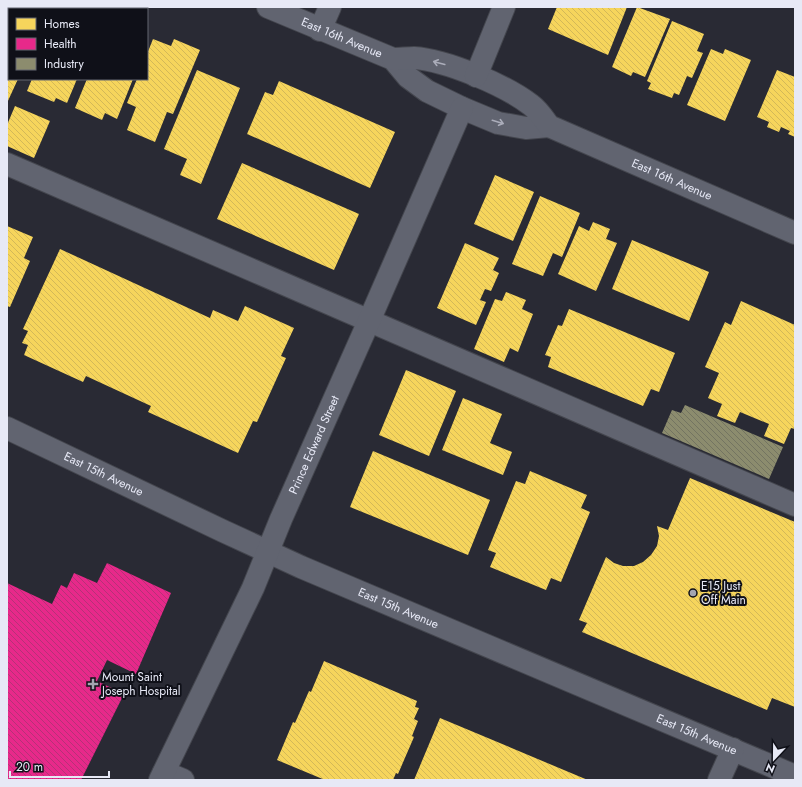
<svg xmlns="http://www.w3.org/2000/svg" width="802" height="787" font-family="Jost,sans-serif">
  <defs>
    <pattern id="homes-back-hatch" width="6" height="6" patternUnits="userSpaceOnUse"><rect width="6" height="6" fill="#f6d55c"/><path d="M-1 5l2 2M0 0l6 6M5-1l2 2" fill="none" stroke="#d3b858"/></pattern>
    <pattern id="health-back-hatch" width="6" height="6" patternUnits="userSpaceOnUse"><rect width="6" height="6" fill="#e7298a"/><path d="M-1 5l2 2M0 0l6 6M5-1l2 2" fill="none" stroke="#b63277"/></pattern>
    <pattern id="industry-back-hatch" width="6" height="6" patternUnits="userSpaceOnUse"><rect width="6" height="6" fill="#8c8c6e"/><path d="M-1 5l2 2M0 0l6 6M5-1l2 2" fill="none" stroke="#737461"/></pattern>
  </defs>
  <rect width="100%" height="100%" fill="#292a34"/>
  <g fill="url(#homes-back-hatch)">
    <polygon points="7,7 49,7 48,9 9,9 9,38 7,37"/>
    <polygon points="557,7 627,7 608,55 548,29"/>
    <polygon points="637,7 670,19 645,77 633,72 631,76 612,67"/>
    <polygon points="672,21 704,34 697,51 703,53 692,78 687,76 679,95 674,93 672,98 648,89 651,83 647,81"/>
    <polygon points="153,39 171,46 174,39 200,50 173,114 167,112 155,142 127,130 136,107 127,103 137,79 147,79 147,54"/>
    <polygon points="711,49 723,54 725,49 751,60 725,121 687,105"/>
    <polygon points="7,63 9,64 9,79 18,79 7,103"/>
    <polygon points="197,70 240,88 201,184 180,175 187,159 164,149"/>
    <polygon points="777,70 795,77 795,137 788,134 790,131 781,127 779,132 767,127 769,122 757,117"/>
    <polygon points="32,79 77,79 67,103 56,98 54,102 27,91"/>
    <polygon points="87,79 133,79 117,119 105,113 102,120 75,108"/>
    <polygon points="279,81 395,132 370,188 247,134 265,92 273,95"/>
    <polygon points="15,106 50,121 34,158 7,146 7,125"/>
    <polygon points="242,163 359,214 334,270 217,219"/>
    <polygon points="495,175 534,192 513,241 474,224"/>
    <polygon points="540,196 580,213 562,257 553,253 543,276 512,264"/>
    <polygon points="593,222 610,229 606,239 617,243 596,291 558,274 579,226 589,231"/>
    <polygon points="7,226 33,237 24,258 30,261 10,307 7,306"/>
    <polygon points="632,240 709,272 689,321 612,289"/>
    <polygon points="465,243 499,258 493,270 499,273 491,291 485,289 480,300 486,302 476,325 437,308"/>
    <polygon points="60,249 210,318 213,310 238,321 245,306 294,328 281,356 286,358 257,422 253,421 238,453 148,412 151,406 86,376 83,382 24,355 28,345 22,343 28,331 23,329"/>
    <polygon points="506,292 526,300 522,309 533,314 518,352 510,348 504,362 474,349 495,299 502,301"/>
    <polygon points="741,301 795,325 795,429 791,428 784,444 764,436 769,424 740,412 735,423 717,416 722,404 708,398 719,373 705,367 725,322 731,325"/>
    <polygon points="569,309 675,353 659,392 651,389 643,406 548,367 551,357 545,355 558,325 562,326"/>
    <polygon points="406,370 456,391 429,456 379,435"/>
    <polygon points="463,398 502,414 490,443 512,452 503,475 442,450"/>
    <polygon points="373,451 490,500 468,555 350,507"/>
    <polygon points="530,471 587,495 581,508 590,512 561,582 551,578 546,590 490,567 496,553 488,550 516,481 525,484"/>
    <polygon points="690,478 795,522 795,707 772,698 767,710 582,632 587,623 579,620 606,557 614,563 623,566 634,566 643,562 651,555 657,546 659,536 657,526 668,530"/>
    <polygon points="324,661 417,701 415,707 419,708 414,719 418,721 412,736 414,737 398,774 396,773 393,780 325,780 277,760 293,722 295,723 309,691 311,692"/>
    <polygon points="440,718 583,778 588,780 414,780"/>
  </g>
  <polygon fill="url(#health-back-hatch)" points="107,563 171,593 136,674 107,660 97,681 124,694 81,780 7,780 7,583 52,604 61,585 67,588 74,573 97,583"/>
  <polygon fill="url(#industry-back-hatch)" points="685,405 783,447 769,479 662,433 672,410 681,413"/>
  <g fill="none" stroke-linecap="round" stroke-linejoin="round">
    <g stroke="#44464e" stroke-width="24">
      <g id="minor">
        <path id="s1" d="M268,7L393,59L408,77L427,91L462,108L498,123L526,128L549,126"/>
        <polyline points="320,30 330,7"/>
        <path id="s2" d="M393,59C400,59 407,58 414,58C446,60 505,85 531,105C538,110 544,119 549,126L795,233"/>
        <polyline points="476,76 504,7"/>
        <polyline points="7,164 795,505"/>
        <path id="s3" d="M7,428L223,531L301,567L795,776"/>
        <polyline points="164,772 183,780"/>
        <path id="s4" d="M160,780L253,588L281,519L369,321L462,108"/>
        <polyline points="719,780 733,749"/>
      </g>
    </g>
    <use href="#minor" stroke="#616470" stroke-width="22"/>
  </g>
  <defs><path id="oneway-shaft" d="M-6 0H5M1.5-3L5.5 0L1.5 3" fill="none" stroke-width="1.6" stroke-linecap="round" stroke-linejoin="round"/></defs>
  <g stroke="#abadba">
    <use href="#oneway-shaft" transform="translate(439 63) rotate(-165)"/>
    <use href="#oneway-shaft" transform="translate(498 122) rotate(17)"/>
  </g>
  <g fill="#a4a6b2" stroke="#0f1018" stroke-width="1.5">
    <circle cx="693" cy="593" r="4"/>
    <path d="M91 678h4v4h4v4h-4v4h-4v-4h-4v-4h4z"/>
  </g>
  <g text-anchor="middle" stroke-width="4" stroke-linejoin="round" paint-order="stroke">
    <g font-size="12" fill="#e7e9f6" stroke="#0f1018">
      <text dy="4" stroke="none"><textPath href="#s1" startOffset="80">East 16th Avenue</textPath></text>
      <text dy="4" stroke="none"><textPath href="#s2" startOffset="310">East 16th Avenue</textPath></text>
      <text dy="4" stroke="none"><textPath href="#s4" startOffset="369">Prince Edward Street</textPath></text>
      <text dy="4" stroke="none"><textPath href="#s3" startOffset="107">East 15th Avenue</textPath></text>
      <text dy="4" stroke="none"><textPath href="#s3" startOffset="431">East 15th Avenue</textPath></text>
      <text dy="4" stroke="none"><textPath href="#s3" startOffset="755">East 15th Avenue</textPath></text>
    </g>
    <g font-size="12" fill="#e7e9f6" stroke="#0f1018" text-anchor="start">
      <text x="701" y="590">E15 Just<tspan x="701" dy="14">Off Main</tspan></text>
      <text x="102" y="681">Mount Saint<tspan x="102" dy="14">Joseph Hospital</tspan></text>
    </g>
  </g>
  <rect width="802" height="787" fill="none" stroke="#e7e9f6" stroke-width="16"/>
  <rect x="8" y="8" width="140" height="72" fill="#0f1018" stroke="#656771"/>
  <rect x="16" y="18" width="20" height="12" fill="#f6d55c" stroke="#656771"/>
  <text x="44" y="28" font-size="12" fill="#e7e9f6">Homes</text>
  <rect x="16" y="38" width="20" height="12" fill="#e7298a" stroke="#656771"/>
  <text x="44" y="48" font-size="12" fill="#e7e9f6">Health</text>
  <rect x="16" y="58" width="20" height="12" fill="#8c8c6e" stroke="#656771"/>
  <text x="44" y="68" font-size="12" fill="#e7e9f6">Industry</text>
  <g transform="translate(774 759) rotate(202)" stroke="#0f1018" stroke-width="3" paint-order="stroke">
  <path d="M0-3L7 15L0 10L-7 15Z" fill="#e7e9f6"/>
  <text y="-6" font-size="11" font-weight="bold" text-anchor="middle" fill="#e7e9f6">N</text>
  </g>
  <path d="M10 771v6h99v-6" fill="none" stroke="#e7e9f6" stroke-width="2"/>
  <text x="16" y="771" font-size="12" fill="#e7e9f6" stroke="#0f1018" stroke-width="3" paint-order="stroke">20 m</text>
</svg>
